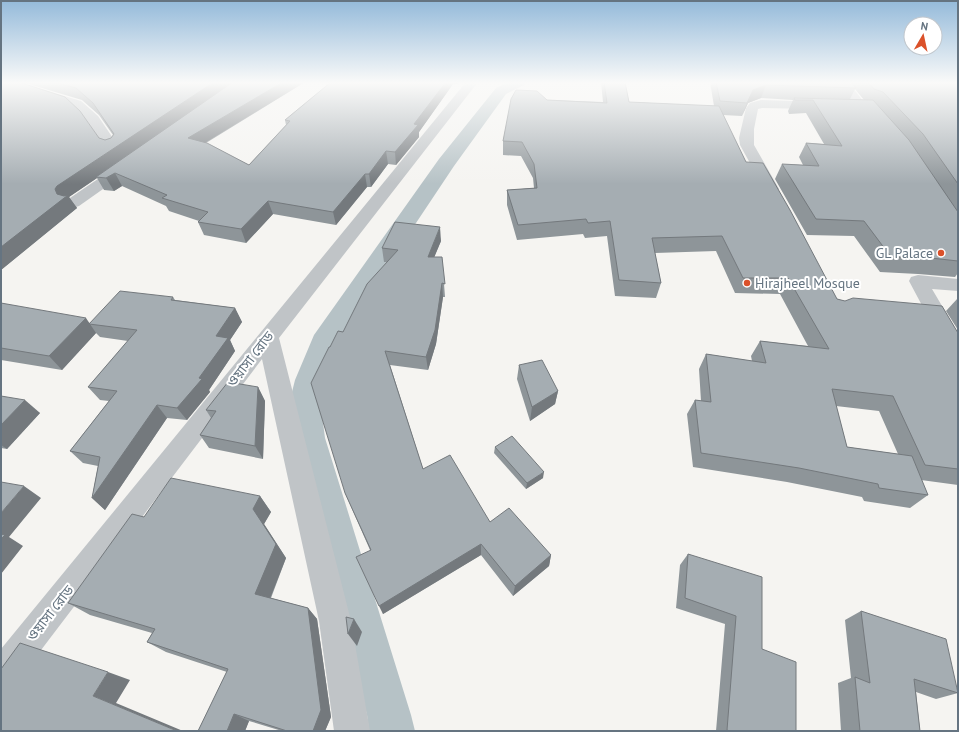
<svg xmlns="http://www.w3.org/2000/svg" width="959" height="732" font-family="'PT Sans','Noto Sans Bengali',sans-serif">
  <rect width="100%" height="100%" fill="#f5f4f1"/>
  <g fill="none" stroke-linecap="round" stroke-linejoin="round">
    <polygon fill="#b6c2c6" fill-rule="evenodd" points="508,82 526,82 524,85 506,94 454,166 340,337 323,380 320,400 325,438 411,715 415,731 369,731 367,715 293,438 290,400 295,380 314,335 439,159 496,88"/>
    <g fill="#c0c4c7" fill-rule="evenodd">
      <polygon points="1,82 17,82 81,101 98,116 119,147 117,150 112,151 107,150 88,122 73,107 1,84"/>
      <polygon points="466,82 478,82 279,338 351,621 370,731 334,731 319,621 262,359 13,687 1,692 1,649"/>
      <polygon points="836,82 848,82 868,107 866,110 762,108 758,109 754,129 754,145 779,189 776,192 771,194 766,192 740,145 739,138 746,108 750,103 761,100 852,103"/>
      <polygon points="125,163 130,164 132,167 130,170 79,206 73,208 67,206 65,203 67,200 120,164"/>
      <polygon points="918,275 958,279 958,291 932,289 958,333 958,360 950,358 909,281 911,277"/>
    </g>
  </g>
  <g fill="#8e9599" fill-rule="evenodd">
    <polygon points="1,82 99,138 105,140 111,138 113,135 99,115 82,100 22,82 305,82 206,143 249,165 286,125 285,120 331,82 460,82 458,84 453,84 419,132 419,137 396,165 388,164 371,187 367,187 336,225 273,214 246,243 204,235 198,222 199,221 169,211 166,206 122,186 114,191 104,190 97,178 69,197 77,208 1,270"/>
    <path d="M601,82H625L629,102L714,106L710,82H958V273L955,277L918,274L880,272L854,236L807,235L775,179L782,164L803,165L799,157L806,143L824,144L806,113L789,114L788,111L793,100L761,98L748,103L742,116L723,115L746,162L837,299L958,333V485L921,480L928,495L910,508L864,501L862,497L787,482L693,467L687,414L695,400L701,401L699,369L706,354L752,361L751,356L760,341L808,346L780,294L735,293L716,251L655,253L661,283L656,298L615,296L607,236L585,238L583,234L517,240L507,205V190L534,188L533,178L521,156L503,155V141L547,100L603,102ZM855,89L864,100L850,99ZM836,406L879,411L898,454L847,447Z"/>
    <polygon points="441,241 434,257 442,257 445,297 443,297 436,344 428,370 390,365 423,469 490,522 551,555 549,566 513,596 481,555 383,614 370,550 345,493 330,347 343,332 387,262 384,262 382,248"/>
    <polygon points="173,297 175,300 235,308 242,322 230,340 235,351 209,390 210,392 187,420 167,418 105,510 92,498 98,466 83,463 70,451 109,401 100,400 88,387 128,341 100,337 96,333 62,370 1,360 1,303 89,323"/>
    <polygon points="958,298 958,330 946,311"/>
    <polygon points="519,365 558,391 555,404 530,421 517,379"/>
    <polygon points="258,387 265,401 263,459 209,448 200,435 211,418 206,410"/>
    <polygon points="1,396 40,413 7,449 1,448"/>
    <polygon points="495,447 543,478 526,489 494,453"/>
    <polygon points="260,496 271,512 264,524 286,558 271,598 308,608 317,619 331,717 325,731 282,731 249,721 245,731 198,731 227,672 166,652 147,642 152,633 90,615 68,603 144,517"/>
    <polygon points="688,554 762,649 796,731 716,731 725,624 676,608 680,565"/>
    <polygon points="861,611 958,693 936,699 916,692 920,731 841,731 838,683 851,678 845,620"/>
  </g>
  <g fill="#74797d">
    <polygon points="214,82 235,82 96,177 97,178 69,197 77,208 1,270 1,247 57,194 55,189 57,186"/>
    <polygon points="283,82 305,82 193,150 188,138"/>
    <polygon points="446,82 453,82 453,84 419,132 419,137 396,165 395,152 414,124"/>
    <polygon points="766,85 761,98 748,103 742,116 747,103 753,90"/>
    <polygon points="386,151 388,164 371,187 369,174"/>
    <polygon points="115,173 122,186 114,191 106,178"/>
    <polygon points="365,174 367,187 336,225 333,212"/>
    <polygon points="268,201 273,214 246,243 241,229"/>
    <polygon points="440,227 441,241 429,270 428,257"/>
    <polygon points="442,283 443,297 436,344 428,370 426,357"/>
    <polygon points="235,308 242,322 230,340 235,351 209,390 210,392 187,420 177,408 199,378 216,336"/>
    <polygon points="86,318 96,333 62,370 49,356"/>
    <polygon points="258,387 265,401 263,459 255,446"/>
    <polygon points="558,391 555,404 530,421 532,407"/>
    <polygon points="25,400 40,413 7,449 1,445 1,425"/>
    <polygon points="157,405 167,418 105,510 92,498"/>
    <polygon points="544,472 543,478 526,489 527,483"/>
    <polygon points="24,486 41,498 9,537 23,546 1,574 1,513"/>
    <polygon points="260,496 271,512 264,524 286,558 267,606 255,594 253,509"/>
    <polygon points="481,544 481,555 383,614 379,606"/>
    <polygon points="551,555 549,566 513,596 515,586"/>
    <polygon points="308,608 317,619 331,717 325,731 313,731"/>
    <polygon points="354,619 362,632 357,646 348,634"/>
    <polygon points="108,672 130,680 116,703 183,731 177,731 93,696"/>
    <polygon points="234,714 249,721 245,731 227,731"/>
  </g>
  <g fill="#a5adb2" stroke="#74797d">
    <polygon points="1,82 19,82 65,97 80,111 99,138 105,140 111,138 114,134 93,103 76,88 54,82 214,82 57,186 55,189 57,194 64,196 68,195 1,247"/>
    <polygon points="233,82 283,82 188,138 207,143 249,165 290,121 285,120 331,82 446,82 414,124 418,125 395,152 386,151 369,174 365,174 333,212 268,201 241,229 198,222 208,212 162,198 167,195 115,173 106,178 96,177"/>
    <polygon points="604,82 625,82 629,102 719,106 746,162 763,163 790,210 837,299 845,301 853,298 942,306 958,333 958,469 925,465 893,396 832,389 847,447 912,456 928,495 879,488 878,484 799,468 701,453 695,400 711,402 706,354 766,363 760,341 829,349 788,278 743,278 722,236 652,238 661,283 619,280 610,221 588,223 586,219 518,225 507,190 537,188 534,164 522,142 503,141 511,99 516,90 537,91 547,100 607,103"/>
    <polygon points="716,82 851,82 856,88 766,85 753,90 747,103 720,101"/>
    <polygon points="868,82 955,82 958,85 958,184 923,134 883,92 874,89"/>
    <polygon points="794,98 873,100 909,140 958,212 958,261 931,258 891,257 864,221 816,219 782,164 819,166 806,143 842,146 813,100 795,100"/>
    <polygon points="395,222 440,227 428,257 442,257 445,284 442,283 435,330 426,357 385,351 423,469 450,455 490,522 509,508 551,555 515,586 481,544 379,606 356,557 371,550 345,493 311,383 329,347 330,347 338,331 343,332 367,284 398,250 382,248"/>
    <polygon points="120,291 173,297 171,300 235,308 216,336 228,338 199,378 202,379 177,408 157,405 92,498 100,457 70,451 117,391 88,387 137,330 89,324"/>
    <polygon points="1,303 86,318 49,356 1,348"/>
    <polygon points="542,360 558,391 532,407 519,365"/>
    <polygon points="228,382 258,387 255,446 200,435 216,411 206,410"/>
    <polygon points="1,396 25,400 1,425"/>
    <polygon points="512,436 544,472 527,483 495,447"/>
    <polygon points="171,478 260,496 253,509 276,544 255,594 308,608 321,710 313,731 287,731 234,714 227,731 198,731 228,669 147,642 155,629 68,603 132,514 144,517"/>
    <polygon points="1,482 24,486 1,513"/>
    <polygon points="1,534 5,535 1,539"/>
    <polygon points="688,554 762,577 762,649 796,662 796,731 729,731 727,730 736,616 685,598"/>
    <polygon points="861,611 946,639 958,693 914,679 920,731 860,731 855,677 870,683"/>
    <polygon points="346,617 354,619 348,634"/>
    <polygon points="20,643 108,672 93,696 177,731 1,731 1,669"/>
  </g>
  <linearGradient id="sky" x2="0" y2="1"><stop stop-color="#94bada"/><stop offset="0.45" stop-color="#fafaf9"/><stop offset="1" stop-color="#fafaf9" stop-opacity="0"/></linearGradient>
  <rect width="959" height="184" fill="url(#sky)"/>
  <g fill="#db512a" stroke="#fff" stroke-width="1.5">
    <circle cx="941" cy="253" r="4"/>
    <circle cx="747" cy="283" r="4"/>
  </g>
  <g text-anchor="middle" stroke-width="4" stroke-linejoin="round" paint-order="stroke">
    <g font-size="14" fill="#657481" stroke="#fff" text-anchor="end">
      <text x="933" y="258">GL Palace</text>
      <text x="755" y="288" text-anchor="start">Hirajheel Mosque</text>
    </g>
    <g font-size="14" fill="#657481" stroke="#fff">
      <text transform="translate(250 359) rotate(-52)" y="5">ওয়াসা রোড</text>
      <text transform="translate(50 613) rotate(-52)" y="5">ওয়াসা রোড</text>
    </g>
  </g>
  <rect width="959" height="732" fill="none" stroke="#657481" stroke-width="4"/>
  <g transform="translate(923 36) rotate(9)"><circle r="19" fill="#ffffff" stroke="#c1c7cd"/>
  <path d="M0-3L7 15L0 10L-7 15Z" fill="#db512a"/>
  <text y="-6" font-size="11" font-weight="bold" text-anchor="middle" fill="#657481">N</text>
  </g>
</svg>
